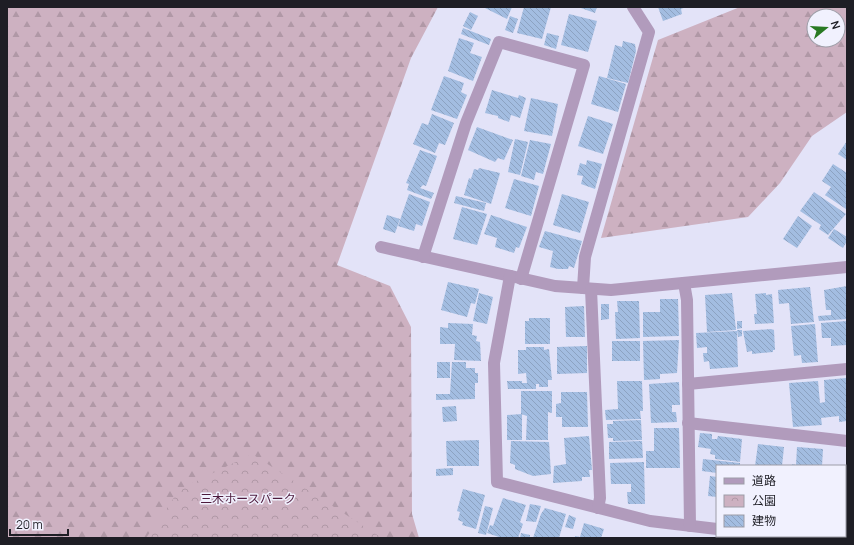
<svg xmlns="http://www.w3.org/2000/svg" width="854" height="545" font-family="Manrope,'Noto Sans JP',sans-serif">
  <defs>
    <pattern id="forest-firs" width="22" height="20" patternUnits="userSpaceOnUse"><rect width="22" height="20" fill="#cdb1c1"/><path d="M5 1l3.5 6h-7zM16 11l3.5 6h-7z" fill="#b098a6"/></pattern>
    <pattern id="park-crowns" width="20" height="18" patternUnits="userSpaceOnUse"><rect width="20" height="18" fill="#cdb1c1"/><path d="M2 6a3 3 0 1 1 6 0M12 15a3 3 0 1 1 6 0" fill="none" stroke="#b098a6"/></pattern>
    <pattern id="building-back-hatch" width="6" height="6" patternUnits="userSpaceOnUse"><rect width="6" height="6" fill="#a3bde1"/><path d="M-1 5l2 2M0 0l6 6M5-1l2 2" fill="none" stroke="#8ca2c1"/></pattern>
  </defs>
  <rect width="100%" height="100%" fill="#e3e3f8"/>
  <g fill="url(#forest-firs)" fill-rule="evenodd">
    <polygon points="7,7 438,7 411,58 337,265 390,286 411,327 412,514 419,538 7,538"/>
    <path d="M740,7H847V112L812,136L780,183L748,217L601,238L658,40ZM814,16H838V40H814Z"/>
  </g>
  <polygon fill="url(#park-crowns)" points="252,454 382,538 146,538 180,489"/>
  <g fill="url(#building-back-hatch)">
    <polygon points="483,7 512,7 507,19"/>
    <polygon points="524,7 551,7 542,39 517,33"/>
    <polygon points="578,7 597,7 595,13"/>
    <polygon points="658,7 686,7 681,9 682,14 663,21"/>
    <polygon points="470,12 478,16 471,30 463,26"/>
    <polygon points="569,14 597,21 588,52 561,45"/>
    <polygon points="510,16 518,19 513,33 505,30"/>
    <polygon points="463,28 491,39 489,45 461,34"/>
    <polygon points="547,33 559,36 556,49 544,45"/>
    <polygon points="459,38 474,43 470,53 482,57 473,81 448,71"/>
    <polygon points="623,41 635,44 636,51 628,83 607,78 615,45 622,47"/>
    <polygon points="444,76 464,83 461,92 467,95 457,119 431,110"/>
    <polygon points="599,76 626,84 618,112 591,104"/>
    <polygon points="492,90 518,98 519,95 526,98 520,118 511,115 509,122 498,118 498,116 485,113"/>
    <polygon points="531,98 558,104 552,136 524,131"/>
    <polygon points="432,114 454,123 445,145 439,143 435,153 413,144 422,123 428,125"/>
    <polygon points="588,116 613,124 603,154 578,146"/>
    <polygon points="477,127 513,140 504,160 498,158 495,162 468,150"/>
    <polygon points="515,139 528,142 520,175 508,172"/>
    <polygon points="530,140 551,144 543,174 536,172 534,180 521,176"/>
    <polygon points="847,141 847,160 838,154"/>
    <polygon points="420,150 437,156 426,186 423,185 420,188 434,193 431,199 407,190 409,184 406,183"/>
    <polygon points="587,160 602,164 595,189 581,184 583,176 577,175 580,163 586,165"/>
    <polygon points="833,164 847,173 846,209 825,195 831,187 822,181"/>
    <polygon points="479,168 500,173 491,204 464,195 469,178 471,179 474,169 478,170"/>
    <polygon points="514,179 539,186 531,216 505,208"/>
    <polygon points="814,192 846,214 828,235 819,229 821,225 800,211"/>
    <polygon points="409,194 430,202 422,226 416,224 414,231 398,226"/>
    <polygon points="562,194 589,202 580,233 553,225"/>
    <polygon points="456,196 486,203 484,211 454,203"/>
    <polygon points="462,207 487,214 477,245 453,239"/>
    <polygon points="387,215 400,219 395,233 383,229"/>
    <polygon points="491,215 527,227 519,248 516,247 514,253 495,247 497,238 484,234"/>
    <polygon points="798,216 812,226 797,248 783,239"/>
    <polygon points="834,229 847,237 847,241 843,248 828,238"/>
    <polygon points="545,231 582,241 574,268 569,266 568,269 558,269 550,267 553,251 539,247"/>
    <polygon points="448,282 479,289 475,304 471,303 467,317 441,310"/>
    <polygon points="847,286 847,319 819,321 818,316 831,315 831,310 826,310 824,290"/>
    <polygon points="810,287 814,322 791,324 789,303 779,304 778,290"/>
    <polygon points="479,293 493,297 487,324 473,321"/>
    <polygon points="732,293 736,330 707,332 705,295"/>
    <polygon points="766,293 766,295 772,294 774,323 755,324 754,314 757,314 755,294"/>
    <polygon points="660,299 678,299 679,336 643,337 643,312 660,312"/>
    <polygon points="617,301 639,301 640,338 616,339 615,312 618,312"/>
    <polygon points="601,304 609,304 609,319 601,320"/>
    <polygon points="584,306 585,337 566,337 565,307"/>
    <polygon points="529,318 550,318 550,344 525,344 525,321 529,321"/>
    <polygon points="737,321 742,321 742,328 737,329"/>
    <polygon points="847,321 847,345 831,346 831,338 822,338 821,323"/>
    <polygon points="448,323 473,324 472,335 477,336 476,341 480,342 481,361 454,360 455,344 440,344 440,327 448,328"/>
    <polygon points="815,324 818,362 802,363 801,355 794,356 791,326"/>
    <polygon points="771,329 774,330 775,350 773,350 773,352 752,354 752,351 747,352 743,331"/>
    <polygon points="737,330 742,330 742,336 738,337"/>
    <polygon points="737,331 738,367 710,369 709,361 704,362 703,353 707,353 707,347 697,348 696,333"/>
    <polygon points="679,340 677,373 660,374 660,379 644,380 643,341"/>
    <rect x="612" y="341" width="28" height="20"/>
    <polygon points="587,346 587,373 557,374 557,347"/>
    <polygon points="526,347 544,347 544,350 549,349 552,380 548,380 548,387 539,387 539,384 536,384 536,389 508,389 507,381 522,381 522,383 527,383 526,373 518,374 518,350 526,350"/>
    <rect x="437" y="362" width="13" height="16"/>
    <polygon points="452,362 466,362 466,368 475,368 475,373 478,373 478,383 475,383 475,399 436,400 436,394 450,394"/>
    <polygon points="846,378 847,421 839,422 839,416 821,418 822,425 793,427 789,383 818,381 820,403 825,402 824,380"/>
    <polygon points="617,381 642,381 643,411 640,411 641,419 606,420 605,410 618,409"/>
    <polygon points="679,382 680,405 672,405 672,412 676,412 677,422 651,423 649,384"/>
    <polygon points="521,391 552,391 552,413 548,412 548,440 526,440 527,416 521,414"/>
    <polygon points="561,392 587,392 588,427 562,427 562,417 556,417 556,404 561,403"/>
    <polygon points="456,406 457,421 443,422 442,407"/>
    <polygon points="522,414 522,440 507,440 507,415"/>
    <polygon points="641,420 642,440 613,441 613,438 608,438 607,424 613,424 613,421"/>
    <polygon points="654,428 679,428 680,468 646,468 646,451 654,451"/>
    <polygon points="700,433 712,434 712,439 717,439 718,436 742,439 740,462 715,459 715,455 710,454 711,449 698,447"/>
    <polygon points="589,436 592,470 589,470 590,477 582,477 582,481 553,483 554,466 566,464 564,438"/>
    <polygon points="479,440 479,466 447,466 446,441"/>
    <polygon points="511,441 549,442 551,474 533,476 515,469 515,465 510,463"/>
    <polygon points="642,441 643,458 609,459 609,442"/>
    <polygon points="758,444 784,447 782,466 755,466"/>
    <polygon points="797,447 823,449 822,466 792,466 792,464 796,465"/>
    <polygon points="703,459 740,463 740,466 717,466 717,473 702,471"/>
    <polygon points="644,462 645,504 628,504 627,492 631,492 631,484 611,484 610,463"/>
    <polygon points="453,468 453,475 436,476 436,469"/>
    <polygon points="710,476 717,477 717,497 708,496"/>
    <polygon points="463,489 485,495 476,529 462,525 463,522 458,520 460,512 457,511"/>
    <rect x="845" y="491" width="2" height="34"/>
    <polygon points="503,498 526,505 520,522 523,524 518,538 502,538 487,533 490,525 493,526"/>
    <polygon points="530,504 541,506 536,522 526,521"/>
    <polygon points="485,506 493,508 486,535 478,533"/>
    <polygon points="545,508 566,514 559,538 533,538 541,514"/>
    <polygon points="569,515 576,518 573,529 565,527"/>
    <polygon points="584,523 604,529 601,538 575,538 575,536 580,537"/>
    <polygon points="521,533 530,535 530,538 520,538"/>
  </g>
  <g fill="none" stroke-linecap="round" stroke-linejoin="round">
    <g stroke="#b19bbc" stroke-width="12">
      <polyline points="381,247 555,286 611,290 847,267"/>
      <polyline points="423,257 466,123 499,42 584,65 521,279"/>
      <polyline points="510,276 494,363 497,482 650,521 717,529"/>
      <polyline points="684,283 687,300 690,526"/>
      <polyline points="583,288 585,257 649,32 633,7"/>
      <polyline points="591,289 600,498 598,508"/>
      <polyline points="688,384 847,369"/>
      <polyline points="688,423 847,441"/>
      <polyline points="783,536 800,538"/>
    </g>
  </g>
  <g text-anchor="middle" stroke-width="3" stroke-linejoin="round" paint-order="stroke">
    <g font-size="12" fill="#4d1a3c" stroke="#f1f1fe">
      <text x="248" y="503">三木ホースパーク</text>
    </g>
  </g>
  <rect width="854" height="545" fill="none" stroke="#1e1e25" stroke-width="16"/>
  <rect x="716" y="465" width="130" height="72" fill="#f1f1fe" stroke="#9d9da7"/>
  <rect x="724" y="478" width="20" height="6" fill="#b19bbc" stroke="#9d9da7"/>
  <text x="752" y="485" font-size="12" fill="#1e1e25">道路</text>
  <rect x="724" y="495" width="20" height="12" fill="url(#park-crowns)" stroke="#9d9da7"/>
  <text x="752" y="505" font-size="12" fill="#1e1e25">公園</text>
  <rect x="724" y="515" width="20" height="12" fill="url(#building-back-hatch)" stroke="#9d9da7"/>
  <text x="752" y="525" font-size="12" fill="#1e1e25">建物</text>
  <g transform="translate(826 28) rotate(72)"><circle r="19" fill="#f1f1fe" stroke="#9d9da7"/>
  <path d="M0-3L7 15L0 10L-7 15Z" fill="#297923"/>
  <text y="-6" font-size="11" font-weight="bold" text-anchor="middle" fill="#1e1e25">N</text>
  </g>
  <path d="M10 529v6h58v-6" fill="none" stroke="#1e1e25" stroke-width="2"/>
  <text x="16" y="529" font-size="12" fill="#1e1e25" stroke="#f1f1fe" stroke-width="3" paint-order="stroke">20 m</text>
</svg>
